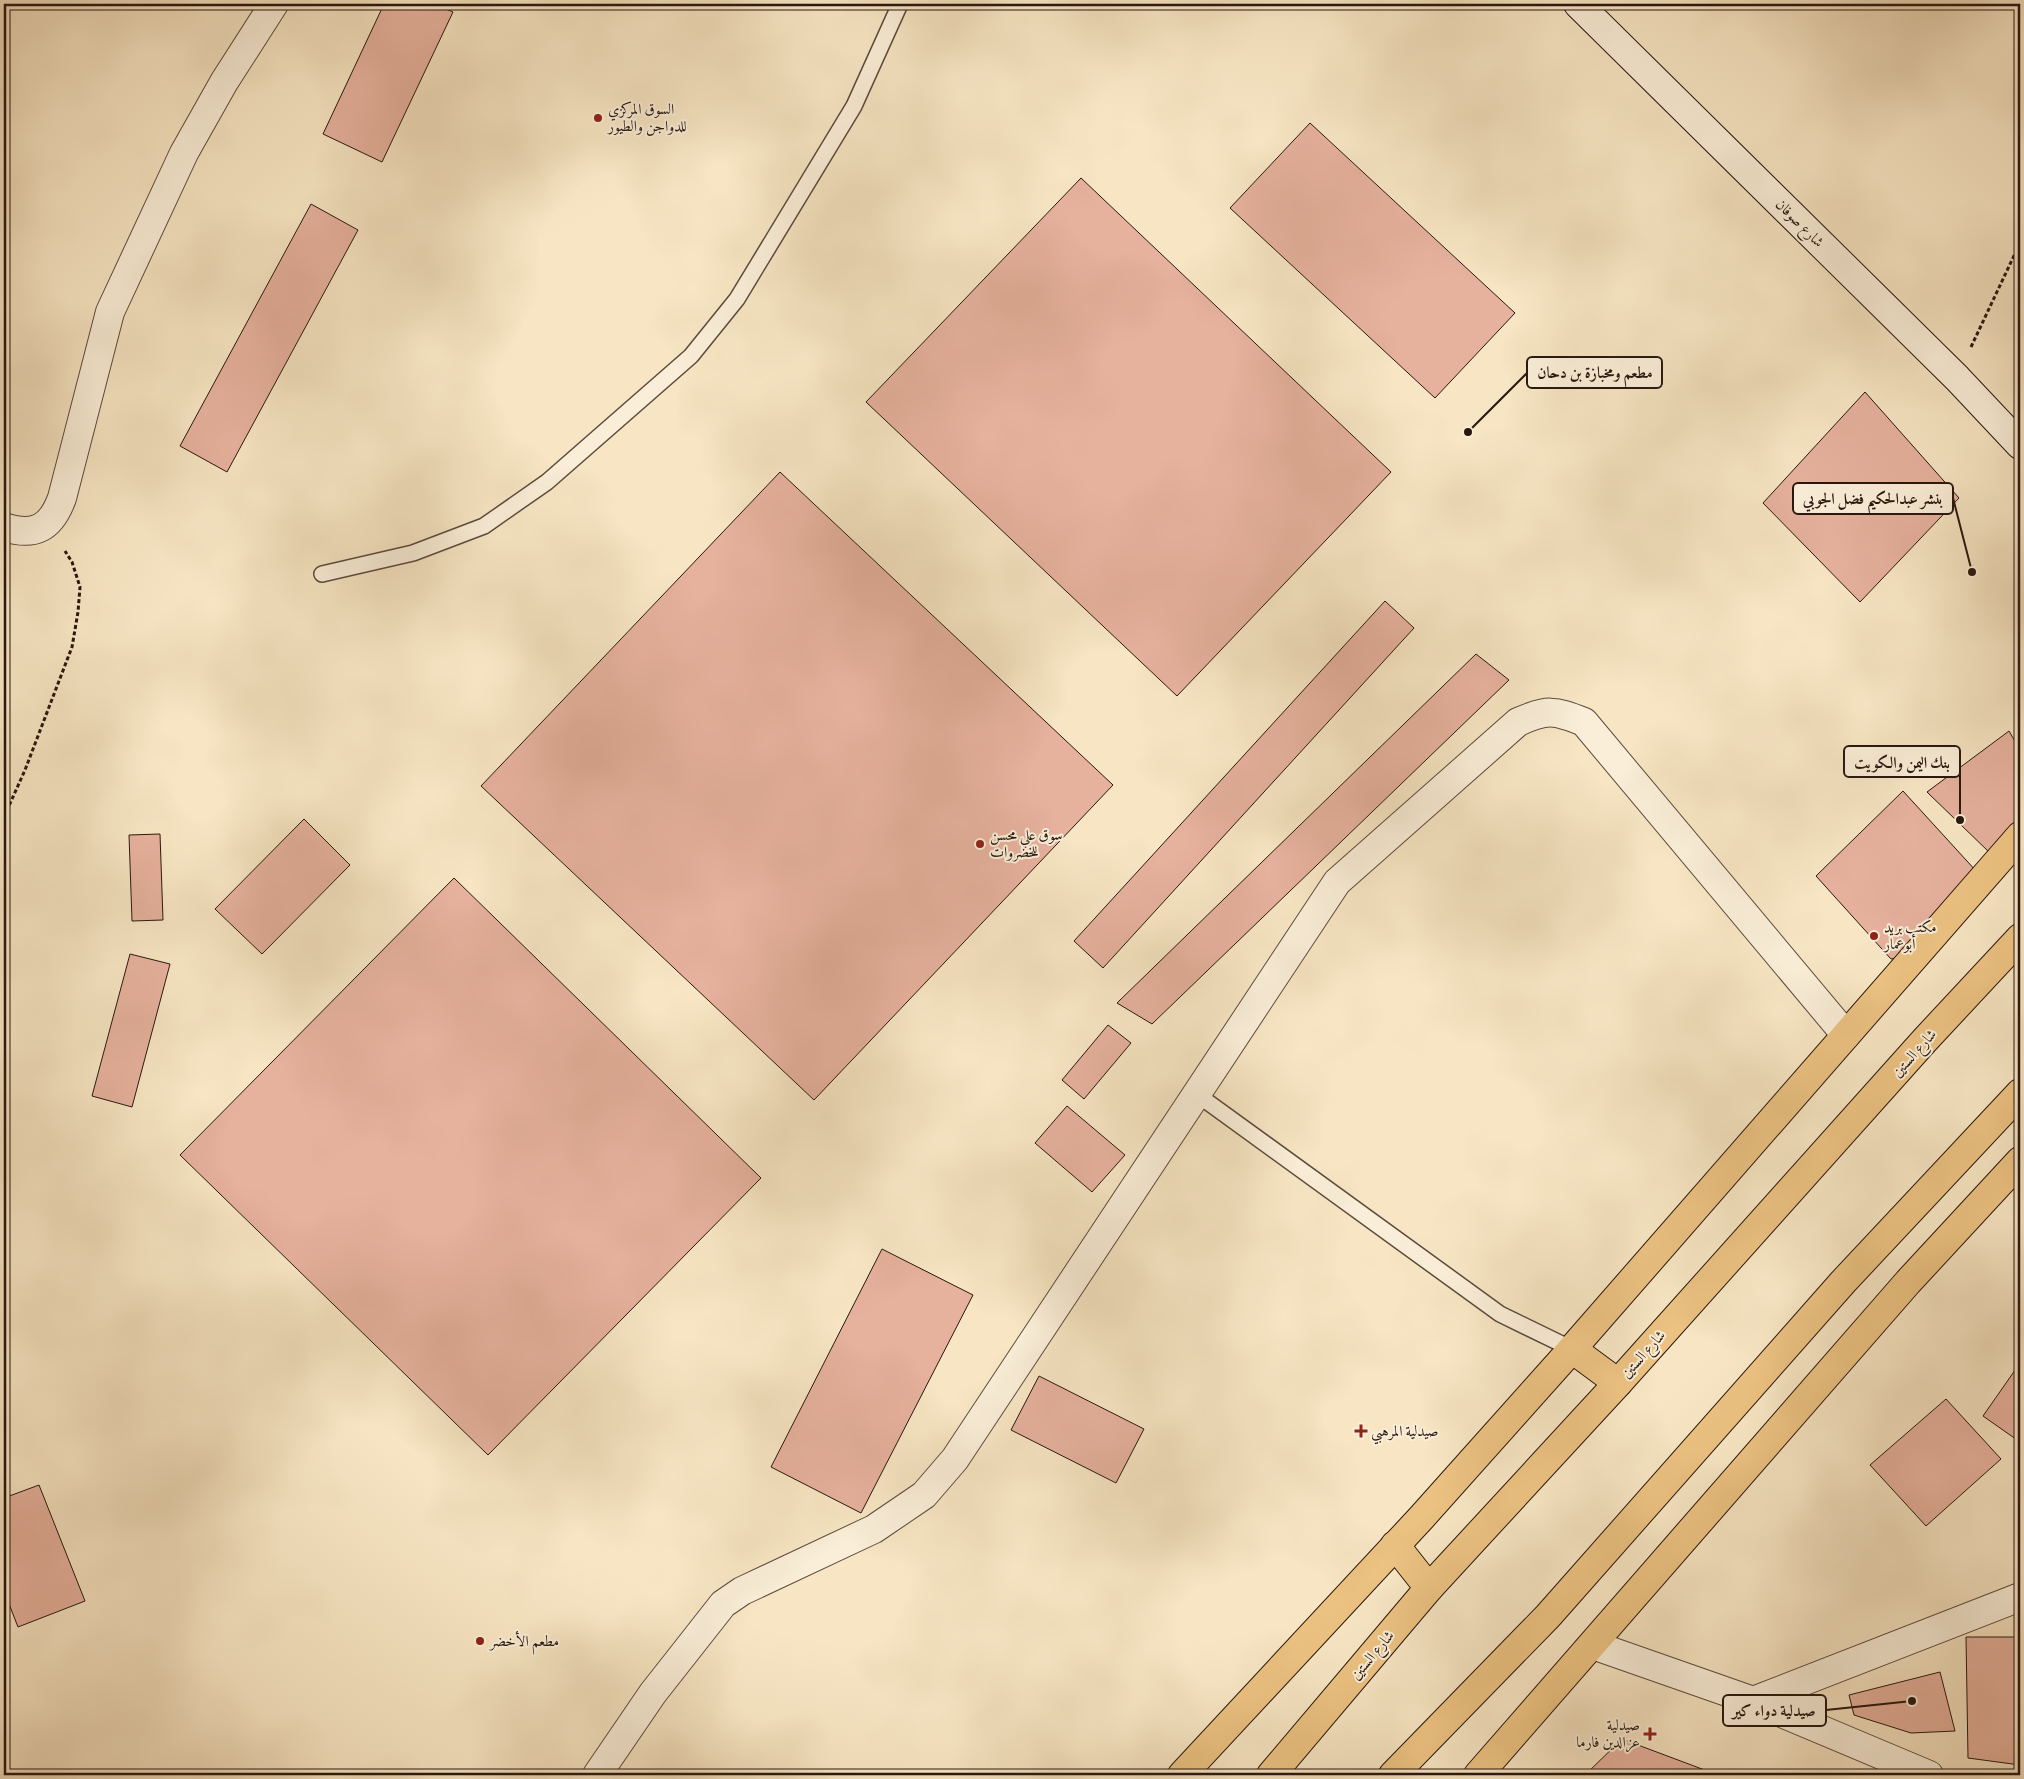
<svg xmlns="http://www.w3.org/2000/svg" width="2024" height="1779" font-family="Alegreya,Amiri,serif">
  <rect width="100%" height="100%" fill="#f7e5c3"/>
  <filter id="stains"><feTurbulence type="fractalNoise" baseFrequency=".004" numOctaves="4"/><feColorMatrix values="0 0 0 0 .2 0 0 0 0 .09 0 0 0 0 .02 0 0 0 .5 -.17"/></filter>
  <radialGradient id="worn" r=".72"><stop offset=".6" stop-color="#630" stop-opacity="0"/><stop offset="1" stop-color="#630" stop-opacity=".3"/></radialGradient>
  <g fill="#e6b19d" stroke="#28170f">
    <polygon points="384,4 435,4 453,12 382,162 323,134"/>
    <polygon points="1310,123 1515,313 1435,398 1230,208"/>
    <polygon points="1081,178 1391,472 1177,696 866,402"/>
    <polygon points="311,204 358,230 227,472 180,446"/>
    <polygon points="1865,392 1959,498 1860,602 1763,503"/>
    <polygon points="780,472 1113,785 814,1100 481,786"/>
    <polygon points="1385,601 1414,628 1103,968 1074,941"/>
    <polygon points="1476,654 1509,680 1152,1024 1117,1003"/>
    <polygon points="2009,731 2020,750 2020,819 1990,853 1927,792"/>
    <polygon points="1903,791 1977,872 1902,957 1891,959 1816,876"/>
    <polygon points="304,819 350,865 262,954 215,909"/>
    <polygon points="160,834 163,920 132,921 129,835"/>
    <polygon points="454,878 761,1178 488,1455 180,1155"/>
    <polygon points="130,954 170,964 132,1107 92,1096"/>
    <polygon points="1108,1025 1131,1043 1084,1099 1062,1080"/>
    <polygon points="1067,1106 1125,1155 1092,1192 1035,1143"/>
    <polygon points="882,1249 973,1295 861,1513 771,1467"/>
    <polygon points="2020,1363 2020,1442 1983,1416"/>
    <polygon points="1039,1376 1144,1429 1116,1483 1011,1430"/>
    <polygon points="1946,1399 2001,1459 1926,1526 1870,1465"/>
    <polygon points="39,1485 85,1601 18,1627 4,1591 4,1498"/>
    <polygon points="1966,1637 2020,1637 2020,1765 1968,1758"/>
    <polygon points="1940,1672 1955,1731 1911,1733 1854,1715 1849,1695"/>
    <polygon points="1622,1739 1718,1775 1585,1775"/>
  </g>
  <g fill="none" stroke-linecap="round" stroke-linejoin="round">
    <g stroke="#5c4a3c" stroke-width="18">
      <g id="lane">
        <polyline points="322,574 413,553 484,526 547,482 691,356 737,299 854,106 900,4"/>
        <polyline points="1198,1095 1500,1314 1572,1349"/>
      </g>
    </g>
    <g stroke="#5c4a3c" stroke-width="30">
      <g id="street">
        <path d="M4,527C35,537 51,528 62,498L110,312L184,153L224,82L274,4"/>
        <polyline points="1593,1645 1753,1701 1929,1775"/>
        <polyline points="1753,1701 2020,1597"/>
        <path d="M597,1775L653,1693L723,1604L742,1591L874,1529L924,1495L955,1459L1337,882L1518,722C1547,709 1554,710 1584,722L1846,1035"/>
      </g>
    </g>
    <g stroke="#28170f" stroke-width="30">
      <polyline id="secondary" points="1578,4 1957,378 2020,445"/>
    </g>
    <g stroke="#28170f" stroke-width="30">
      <g id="primary">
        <polyline points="1182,1775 1421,1518 1572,1349 2020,836"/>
        <polyline points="1478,1775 1908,1282 2020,1161"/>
      </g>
    </g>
    <g stroke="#28170f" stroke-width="30">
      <g id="highway">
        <polyline points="2017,840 2020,842"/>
        <polyline points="1572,1349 1618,1383"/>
        <polyline points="1395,1545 1429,1588"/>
        <polyline points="1271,1775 1429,1588 1618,1383 1925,1040 2020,938"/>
        <polyline points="1393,1775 1548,1616 1843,1282 2020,1093"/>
      </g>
    </g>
    <g stroke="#28170f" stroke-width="3" stroke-dasharray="4 2.5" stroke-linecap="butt">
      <polyline points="1971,347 2020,243"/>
      <polyline points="4,817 25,770 72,647 78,612 80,587 72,562 65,551"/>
    </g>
    <use href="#lane" stroke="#faeed8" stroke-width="15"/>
    <use href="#street" stroke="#faeed8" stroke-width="28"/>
    <use href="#secondary" stroke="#faeed8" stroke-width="28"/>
    <use href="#primary" stroke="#ecc282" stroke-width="28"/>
    <use href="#highway" stroke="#ecc282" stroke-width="28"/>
  </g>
  <g fill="#8f2418" stroke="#faeed8" stroke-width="2">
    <circle cx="598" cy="118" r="5"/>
    <circle cx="980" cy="844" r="5"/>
    <circle cx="1874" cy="936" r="5"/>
    <path d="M1358.5 1423.5h5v5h5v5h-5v5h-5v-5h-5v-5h5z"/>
    <circle cx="480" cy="1641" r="5"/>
    <path d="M1647.5 1726.5h5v5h5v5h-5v5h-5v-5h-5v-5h5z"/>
  </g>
  <g text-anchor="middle" stroke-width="4" stroke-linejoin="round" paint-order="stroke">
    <g font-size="15" fill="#28170f" stroke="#faeed8" text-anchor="start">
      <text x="608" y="114">السوق المركزي<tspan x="608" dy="17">للدواجن والطيور</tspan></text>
      <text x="990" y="840">سوق علي محسن<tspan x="990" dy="17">للخضروات</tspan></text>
      <text x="1884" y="932">مكتب بريد<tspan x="1884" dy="17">أبوعمار</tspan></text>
      <text x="1371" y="1436">صيدلية المرهبي</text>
      <text x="490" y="1646">مطعم الأخضر</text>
      <text x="1640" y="1730" text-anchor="end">صيدلية<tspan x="1640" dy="17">عزالدين فارما</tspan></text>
    </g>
    <g font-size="15" fill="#28170f" stroke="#faeed8">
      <text transform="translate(1800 223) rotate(45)" y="5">شارع صوفان</text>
      <text transform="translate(1914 1053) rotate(-48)" y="5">شارع الستين</text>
      <text transform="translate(1643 1354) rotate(-48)" y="5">شارع الستين</text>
      <text transform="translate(1372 1655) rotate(-50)" y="5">شارع الستين</text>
    </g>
  </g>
  <path fill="none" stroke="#28170f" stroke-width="2" d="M1468 432L1527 373M1972 572L1953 498M1960 820L1960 762M1912 1701L1826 1710"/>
  <g fill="#28170f" stroke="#faeed8" stroke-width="2">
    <circle cx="1468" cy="432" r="5"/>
    <circle cx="1972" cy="572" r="5"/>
    <circle cx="1960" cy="820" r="5"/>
    <circle cx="1912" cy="1701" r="5"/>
  </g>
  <g fill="#faeed8" stroke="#28170f" stroke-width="2">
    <rect x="1527" y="357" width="135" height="31" rx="5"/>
    <rect x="1793" y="483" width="160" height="31" rx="5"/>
    <rect x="1844" y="746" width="116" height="31" rx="5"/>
    <rect x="1723" y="1695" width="103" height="31" rx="5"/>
  </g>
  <g font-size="16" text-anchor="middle" font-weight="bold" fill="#28170f">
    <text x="1595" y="378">مطعم ومخبازة بن دحان</text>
    <text x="1873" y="504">بنشر عبدالحكيم فضل الجوبي</text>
    <text x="1902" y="768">بنك اليمن والكويت</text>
    <text x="1774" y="1716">صيدلية دواء كير</text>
  </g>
  <rect width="2024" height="1779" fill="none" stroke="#f7e5c3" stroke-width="20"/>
  <rect x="5" y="5" width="2014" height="1769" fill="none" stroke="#28170f" stroke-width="2.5"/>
  <rect x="10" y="10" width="2004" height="1759" fill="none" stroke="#28170f"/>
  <rect width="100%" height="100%" filter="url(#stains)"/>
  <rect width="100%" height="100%" fill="url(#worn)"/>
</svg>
